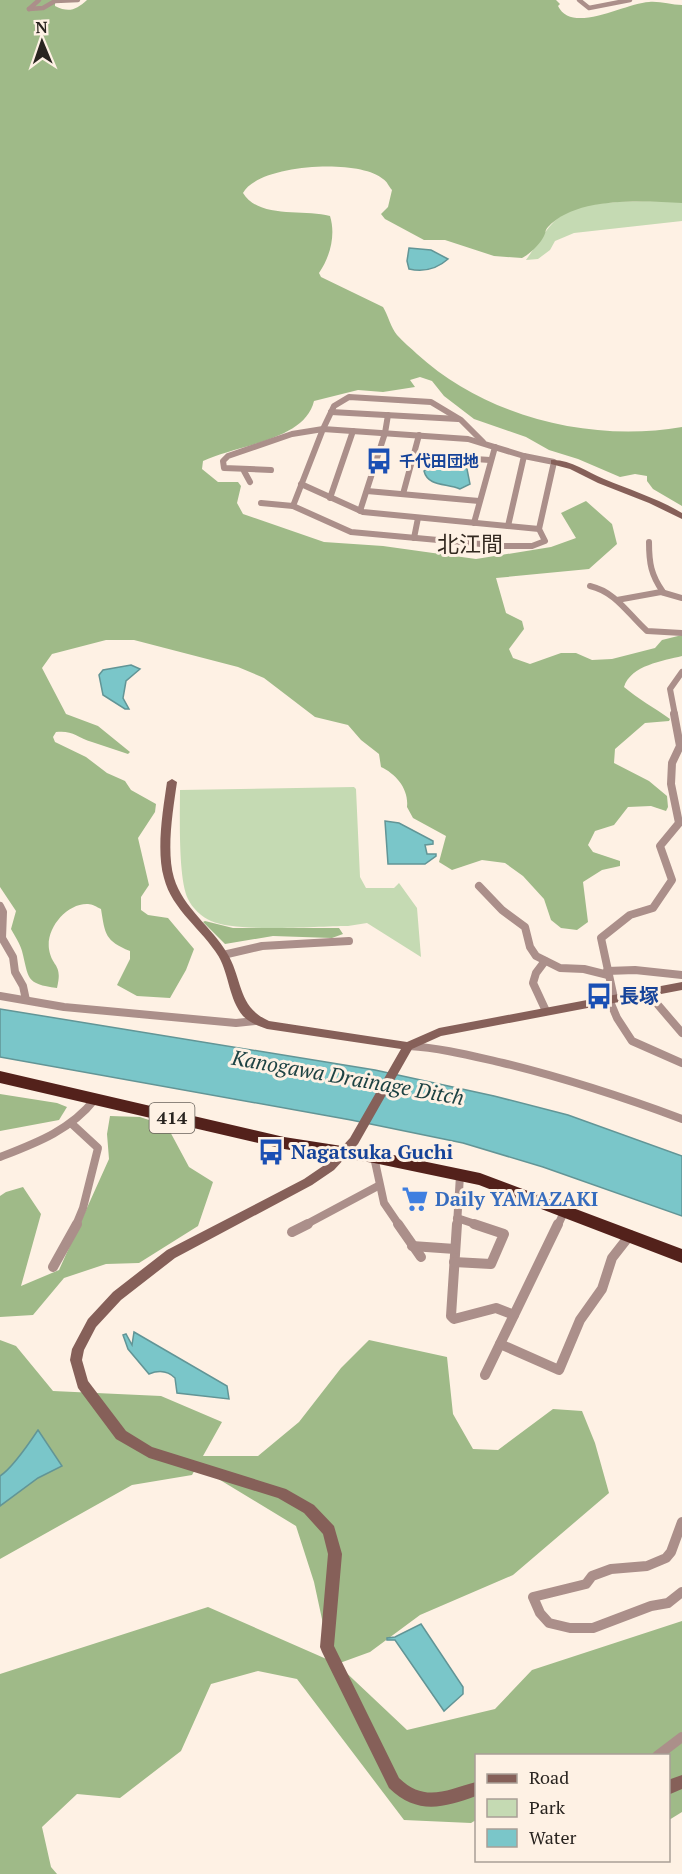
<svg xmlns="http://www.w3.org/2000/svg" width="682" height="1874" font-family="'PT Serif','Noto Sans JP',serif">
  <rect width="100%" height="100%" fill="#fef1e4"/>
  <g fill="#c5dab3">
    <path d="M682,201V221L574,233L555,241L550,250L538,259L526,260C537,245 548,223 565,213C591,198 652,202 682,201Z"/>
    <path d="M354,787L356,789L360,877L366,888H394L399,883L417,908L421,957L367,923L348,926C316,926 238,933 211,921C202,917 192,908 188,899C178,879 180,815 180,790Z"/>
  </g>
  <g fill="#9fba88">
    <path d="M0,0H55V6C69,13 76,10 87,0H556L560,4L558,6C572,35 625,3 649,2C660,1 671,5 682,5V203C643,201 576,196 548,227C544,232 547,230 544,236C541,243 529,255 522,258L494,256L445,240H424L385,219L381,214L388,207L392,190C389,187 387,181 383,179C359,158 258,164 243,193C259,219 303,209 330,216C336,235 330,257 319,273L321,277L383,307C388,315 391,328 397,335C403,342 411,348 417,354C486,417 591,443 682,427V506L653,489L647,481V476L635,474L620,477L578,459L549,450L526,437L474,419L444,396L432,381L420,377L410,380L415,387L383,392L358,390L314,401C305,441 235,445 203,461L202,469L218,482H238L241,486L237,503L243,514L324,542L383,546L476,559L551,547L576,538L561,513L586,501L612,524L617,544L589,569L496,578L506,613L522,621L524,629L509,649L513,658L530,664L561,653H576L592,660L612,659L655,648L662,640L682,635V656C663,661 631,665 624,687C638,699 655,708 670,719L669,721L645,723L615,749L614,763L649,781L667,796L668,807L666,811L651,806L628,807L614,825L595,831L588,845L593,852L620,861V866L602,870L583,882L588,922L577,930L561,928L551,920L544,899L523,876L505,863L482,860L452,870L439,862L446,836L413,818L407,807C409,789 396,774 381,767L379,754L361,740L348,725L315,717L264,678L238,667L134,640H106L52,654L42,668L66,714L98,726L130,752L128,754C116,750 104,746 92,742C77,737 72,730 56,732L53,737L55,742L86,757L107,773L125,781L131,790L156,804L155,812L138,838L149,885L141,897V910L148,915L168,918L194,949L186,970L170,998L137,996L117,985L130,959V951C105,941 105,934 101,909C97,907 92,904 88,904C67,903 46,928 49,949C52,968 63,963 57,988C25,984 29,978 22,951C20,944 15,936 11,929L16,911L0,887Z"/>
    <polygon points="205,921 233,928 339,928 343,934 332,938 273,936 225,944 203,922"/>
    <polygon points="0,1094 57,1103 67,1107 59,1120 0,1131"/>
    <polygon points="110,1116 140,1117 167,1126 189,1167 213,1182 198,1226 139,1263 106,1264 64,1278 33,1315 0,1317 0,1196 6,1192 23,1187 41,1214 21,1286 59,1270 109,1159 107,1134"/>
    <polygon points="0,1340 16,1346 53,1391 161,1396 222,1422 203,1456 258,1456 299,1422 341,1368 369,1340 447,1357 453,1414 473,1449 498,1450 553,1409 582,1411 595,1443 609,1493 513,1575 420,1615 370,1652 337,1664 407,1730 495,1709 532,1670 682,1621 682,1812 669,1820 668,1756 476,1756 476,1820 471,1823 404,1820 297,1679 258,1671 211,1684 181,1751 120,1798 77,1794 42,1827 51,1867 57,1874 0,1874 0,1674 208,1607 331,1661 314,1582 296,1526 197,1466 192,1475 132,1485 0,1559"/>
  </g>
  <g fill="#7ac6c9" stroke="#629596" stroke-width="1.5">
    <path d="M409,248L431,250L448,259C437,269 423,272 409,269L407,261Z"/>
    <path d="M434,464H466L470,484L460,489C447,483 428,487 424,471Z"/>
    <polygon points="131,665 140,669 126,681 123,698 129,709 125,709 103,695 99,675 103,670"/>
    <polygon points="385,821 399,823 433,841 433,844 425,845 427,854 436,854 436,856 425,864 388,864"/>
    <polygon points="0,1009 375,1070 494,1096 568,1115 682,1156 682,1216 543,1167 463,1143 351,1120 0,1057"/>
    <path d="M134,1332L227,1386L229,1399L177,1393L175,1378C168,1371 159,1370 149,1374L128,1349L123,1335L126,1334L132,1345Z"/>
    <path d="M38,1430L62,1466L38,1478L0,1506V1476C11,1469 30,1442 38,1430Z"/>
    <polygon points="421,1624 463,1687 463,1694 444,1711 395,1640 387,1640 387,1638 395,1637"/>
  </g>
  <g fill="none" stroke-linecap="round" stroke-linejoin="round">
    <g stroke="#ab8f8a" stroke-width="4.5">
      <polyline points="579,0 589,8 630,0"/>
      <polyline points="29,9 43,8 55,1 78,0"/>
      <polyline points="29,9 39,0"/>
    </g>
    <g stroke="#ab8f8a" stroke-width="6">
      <polyline points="331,412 458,419"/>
      <polygon points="323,429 468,439 524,456 554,462 539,529 545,541 532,546 503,546 351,532 293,506"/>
      <polyline points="323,429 334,406 349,397 431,402 461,420 483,442"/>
      <polyline points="414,455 490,460"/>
      <polyline points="271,470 224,468 223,461 228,456 292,434 323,429"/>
      <polyline points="244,471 250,482"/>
      <polyline points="301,484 363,512 539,529"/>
      <polyline points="367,491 479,501"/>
      <polyline points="403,494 419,435"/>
      <polyline points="330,498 353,431"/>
      <polyline points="261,503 293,506"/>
      <polyline points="360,511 385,433 388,415"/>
      <polyline points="474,523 495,447"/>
      <polyline points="508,526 524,456"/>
      <polyline points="414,538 418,518"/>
      <path d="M649,542C649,563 651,575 663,592"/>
      <path d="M590,586C616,592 628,614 647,631L682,633"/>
      <polyline points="617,600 661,592 682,598"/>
      <polyline points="675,715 670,689 682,672"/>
    </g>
    <g stroke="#ab8f8a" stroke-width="8">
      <polyline points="479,886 502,910 525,927 530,947 536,956 560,968 584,969 608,975"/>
      <polyline points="0,906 3,912 2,938 13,957 15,972 23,986 26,1000"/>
      <polyline points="223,955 262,946 349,941"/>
      <polyline points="545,961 536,973 533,983 546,1011"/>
      <polyline points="607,971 635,970 682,975"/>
      <polyline points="647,992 682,1033"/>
      <polyline points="0,996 64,1007 236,1023 255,1021"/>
      <polyline points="614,998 601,938 630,915 653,908 672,880 660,846 679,823 671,784 672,763 680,746 674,714"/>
      <polyline points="609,999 617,1018 632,1041 682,1063"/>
      <path d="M409,1046C442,1048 472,1056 503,1063C564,1078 623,1097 682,1119"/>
      <polyline points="72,1124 98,1148 83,1208 76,1225"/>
      <path d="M0,1157C36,1143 71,1130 95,1099"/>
      <polyline points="374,1157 384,1203 399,1225"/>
      <polyline points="457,1218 478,1225"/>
      <polyline points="305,1225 378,1186"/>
      <polyline points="457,1225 460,1175"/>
      <polyline points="558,1225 565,1210"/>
    </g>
    <g stroke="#ab8f8a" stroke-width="10">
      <polyline points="398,1224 421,1257"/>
      <polyline points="457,1224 451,1316 454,1319 496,1308 514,1315"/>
      <polyline points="292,1232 308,1224"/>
      <polyline points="412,1246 455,1249"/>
      <polyline points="454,1262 491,1264 504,1234 474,1224"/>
      <polyline points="53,1267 77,1224"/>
      <polyline points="500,1344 559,1370 580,1320 602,1289 612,1258 630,1235"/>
      <polyline points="485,1375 558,1224"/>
      <polyline points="682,1522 671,1552 666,1558 647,1566 611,1569 592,1576 586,1584 533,1597 540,1613 549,1623 570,1628 593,1628 651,1606 668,1603 682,1592"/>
      <polyline points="657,1756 682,1737"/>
    </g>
    <g fill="#866059" fill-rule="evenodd">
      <path d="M551,460C570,459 587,472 604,479C630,490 657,498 682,513V519L649,503L598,483L570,469L551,464Z"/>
      <path d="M172,779L177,782C173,810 166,851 174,878C183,908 212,927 227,953C243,979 237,1007 269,1021L407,1042L439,1028L682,982V990L441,1036L412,1049L358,1144L334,1170L312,1185L175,1258L121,1300L96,1327L84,1350L82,1360L88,1381L126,1431L152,1447L286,1489L314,1505L334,1526L342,1554L334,1646L399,1778C425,1803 446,1790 476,1782V1796C443,1808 417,1815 389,1788L322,1652L320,1647L328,1554L323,1534L304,1513L278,1498L149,1458L116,1439L78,1388L70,1360L72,1349L88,1319L113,1292L167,1250L304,1179L326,1164L350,1138L401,1049L267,1029C258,1026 250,1023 243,1016C229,999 229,975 219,957C202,929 172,910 164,878C156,850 163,810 167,782Z"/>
      <polygon points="682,1775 682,1789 668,1795 668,1780"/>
    </g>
    <polygon fill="#53211b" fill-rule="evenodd" points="0,1071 284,1137 374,1151 480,1173 682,1249 682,1263 479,1185 374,1163 284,1149 0,1083"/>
  </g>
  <defs>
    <g id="bus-bare" transform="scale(2.07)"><path d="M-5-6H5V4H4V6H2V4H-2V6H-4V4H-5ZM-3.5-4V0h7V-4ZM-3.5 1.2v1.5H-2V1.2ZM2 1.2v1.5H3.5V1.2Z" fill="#1a4fb4" stroke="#fef1e4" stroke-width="2.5" paint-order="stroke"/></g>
    <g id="supermarket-bare" transform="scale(2.07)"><path d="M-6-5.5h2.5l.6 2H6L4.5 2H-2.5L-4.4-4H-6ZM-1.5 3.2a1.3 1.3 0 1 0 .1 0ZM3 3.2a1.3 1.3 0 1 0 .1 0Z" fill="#3f7fe0" stroke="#fef1e4" stroke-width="2.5" paint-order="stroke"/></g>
  </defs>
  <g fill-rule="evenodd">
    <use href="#bus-bare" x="379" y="461"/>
    <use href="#bus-bare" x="599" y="996"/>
    <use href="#bus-bare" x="271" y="1152"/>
    <use href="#supermarket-bare" x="415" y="1199"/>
  </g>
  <g text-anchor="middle" stroke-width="6" stroke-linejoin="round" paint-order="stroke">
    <g font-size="16" font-weight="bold" fill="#164399" stroke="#fef1e4" text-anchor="start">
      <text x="399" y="467">千代田団地</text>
    </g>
    <rect fill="#fef1e4" stroke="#69625b" stroke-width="1.5" x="149.5" y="1103" width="45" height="30" rx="4.5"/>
    <g font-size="18" font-weight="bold" fill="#292420">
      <text x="172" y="1124">414</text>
    </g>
    <g font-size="20" font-weight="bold" fill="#164399" stroke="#fef1e4" text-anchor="start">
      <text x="619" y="1003">長塚</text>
      <text x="291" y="1159">Nagatsuka Guchi</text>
    </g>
    <g font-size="20" font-weight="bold" fill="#366cbe" stroke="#fef1e4" text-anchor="start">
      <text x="435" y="1206">Daily YAMAZAKI</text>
    </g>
    <g font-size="21" font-style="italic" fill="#1d4243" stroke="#fef1e4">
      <text transform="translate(348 1078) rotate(10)" y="7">Kanogawa Drainage Ditch</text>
    </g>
    <g font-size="22" fill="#332920" stroke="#fef1e4">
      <text x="470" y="552">北江間</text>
    </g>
  </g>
  <rect x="475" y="1754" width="195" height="108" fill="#fef1e4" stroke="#a99f96" stroke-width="1.5"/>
  <rect x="487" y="1774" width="30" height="9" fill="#866059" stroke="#a99f96" stroke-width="1.5"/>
  <text x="529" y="1784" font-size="18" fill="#292420">Road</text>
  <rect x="487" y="1799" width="30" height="18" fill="#c5dab3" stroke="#a99f96" stroke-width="1.5"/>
  <text x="529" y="1814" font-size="18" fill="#292420">Park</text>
  <rect x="487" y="1829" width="30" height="18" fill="#7ac6c9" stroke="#a99f96" stroke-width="1.5"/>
  <text x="529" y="1844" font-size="18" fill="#292420">Water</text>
  <g transform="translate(42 42) rotate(358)" stroke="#fef1e4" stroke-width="4.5" paint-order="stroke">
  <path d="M0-4.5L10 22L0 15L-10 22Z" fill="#292420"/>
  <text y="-9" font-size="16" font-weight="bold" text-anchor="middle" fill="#292420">N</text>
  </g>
</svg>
